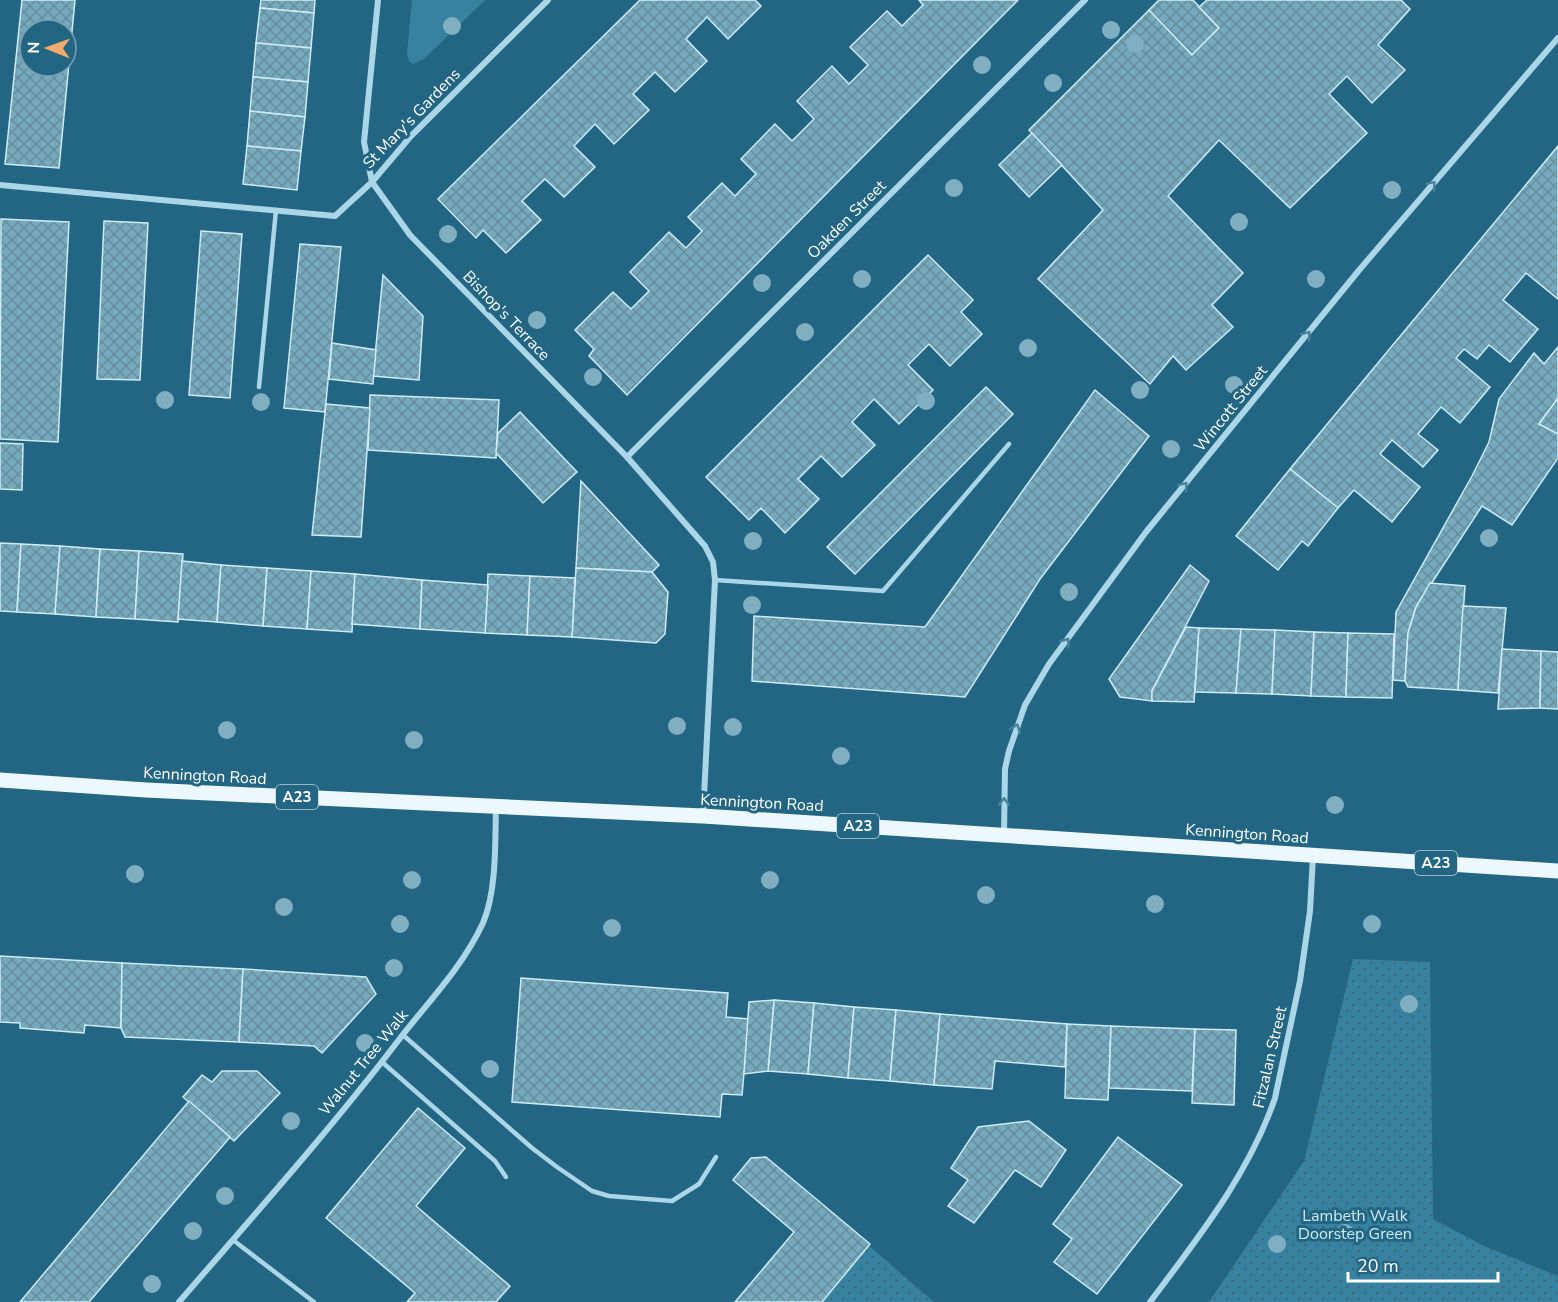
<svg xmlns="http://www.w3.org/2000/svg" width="1558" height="1302" font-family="'Nunito Sans',sans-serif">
  <defs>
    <pattern id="park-dots" width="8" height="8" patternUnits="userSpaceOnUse" patternTransform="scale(1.5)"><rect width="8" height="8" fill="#3782a0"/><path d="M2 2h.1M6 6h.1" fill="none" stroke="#406a7a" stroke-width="1.8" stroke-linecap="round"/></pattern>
    <pattern id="building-cross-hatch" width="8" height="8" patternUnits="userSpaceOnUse" patternTransform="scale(1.5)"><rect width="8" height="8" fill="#74a9be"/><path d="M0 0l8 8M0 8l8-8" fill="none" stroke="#688d9c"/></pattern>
  </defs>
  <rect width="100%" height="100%" fill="#226683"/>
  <g fill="url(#park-dots)">
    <polygon points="1353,959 1430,962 1433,1219 1484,1246 1558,1276 1558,1302 1209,1302 1304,1161"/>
    <polygon points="867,1244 934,1302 819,1302"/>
  </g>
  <polygon fill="#3782a0" points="412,0 485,0 424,59 413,64 409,61 407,53"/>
  <g fill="url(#building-cross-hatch)" stroke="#ceebf6" stroke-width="1.5" fill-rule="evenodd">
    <path d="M22,0H75L59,168L5,164ZM30,30H66V66H30Z"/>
    <polygon points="261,0 315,0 314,13 260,8"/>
    <polygon points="640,0 755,0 761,6 728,39 707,17 686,39 707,61 675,92 655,72 633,94 649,110 614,144 595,124 574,146 595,167 564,197 545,179 522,201 541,220 506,253 483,230 476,238 438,199"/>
    <polygon points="919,0 1018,0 627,395 589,356 594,349 575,330 613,292 631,309 649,291 630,272 669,232 686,248 702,231 688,217 722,183 735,196 756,174 741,159 775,124 792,141 814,119 797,101 832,66 849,84 868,65 850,47 887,11 902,26 923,5"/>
    <polygon points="1159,0 1193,0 1219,28 1192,55 1149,10"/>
    <polygon points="1207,0 1401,0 1410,9 1378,45 1405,70 1372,103 1347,76 1329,94 1367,133 1290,208 1219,140 1168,196 1243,273 1212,305 1233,327 1186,370 1173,356 1150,384 1038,279 1103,210 1029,130 1149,10 1192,55 1219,28 1199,7"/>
    <polygon points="260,8 314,13 311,48 256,43"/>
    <polygon points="256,43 311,48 308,82 253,77"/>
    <polygon points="253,77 308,82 305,117 250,111"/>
    <polygon points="250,111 305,117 301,151 247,146"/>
    <polygon points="1032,133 1062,165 1029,197 999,165"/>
    <polygon points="247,146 301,151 297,190 243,184"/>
    <polygon points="1558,146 1558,299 1526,273 1503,300 1538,329 1510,362 1489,345 1477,359 1464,349 1456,358 1490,387 1460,423 1441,407 1418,434 1438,450 1423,467 1392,440 1380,454 1420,487 1392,522 1354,490 1338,508 1290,469"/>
    <polygon points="1,219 69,222 58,442 0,439"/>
    <polygon points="104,221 148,223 140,380 97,379"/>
    <polygon points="201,231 242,234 230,398 189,395"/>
    <polygon points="300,244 341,247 325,412 284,408"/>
    <polygon points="928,255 973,300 961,312 982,334 950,366 929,344 908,365 933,390 899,424 874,399 852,422 875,445 842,477 821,456 798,479 819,499 785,533 761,508 749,520 706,477"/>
    <polygon points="383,275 423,316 419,380 373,376"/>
    <polygon points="332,343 376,350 373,384 329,379"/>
    <polygon points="1558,347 1558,398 1539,424 1558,434 1558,458 1512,525 1482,506 1416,607 1408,633 1405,681 1393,680 1396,612 1472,476 1489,442 1499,399 1534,353 1544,364"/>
    <polygon points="986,387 1013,414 855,574 827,547"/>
    <polygon points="1095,390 1149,436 1040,579 965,697 752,681 754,616 925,627"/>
    <polygon points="370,395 499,400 496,458 368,450"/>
    <polygon points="1558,398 1558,434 1539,424"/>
    <polygon points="326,404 370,408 361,537 312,535"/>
    <polygon points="520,412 577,472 543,503 496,453 498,433"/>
    <polygon points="0,443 23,444 22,490 0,489"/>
    <polygon points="1290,469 1338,508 1308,546 1302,541 1278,570 1236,536"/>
    <polygon points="581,481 659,565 652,572 576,568"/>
    <polygon points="0,543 21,544 17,612 0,611"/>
    <polygon points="21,544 60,546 55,614 17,612"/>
    <polygon points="60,546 100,549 96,617 55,614"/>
    <polygon points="100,549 139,551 135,619 96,617"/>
    <polygon points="139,551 183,554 178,622 135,619"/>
    <polygon points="182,561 221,565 217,622 178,619"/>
    <polygon points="221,565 267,568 263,626 217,622"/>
    <polygon points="1190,565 1209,581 1152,691 1152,701 1120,697 1109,679"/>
    <polygon points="267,568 311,571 307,629 263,626"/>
    <polygon points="576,568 652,572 668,592 665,634 656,643 572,637"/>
    <polygon points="311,571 355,574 352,632 307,629"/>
    <polygon points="355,574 422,580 420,629 352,624"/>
    <polygon points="488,574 530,576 527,635 485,633"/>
    <polygon points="530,576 575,578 572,637 527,635"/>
    <polygon points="422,580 488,585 485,633 420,629"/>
    <polygon points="1430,583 1465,586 1458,690 1408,687 1405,681 1408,633 1416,607"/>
    <polygon points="1463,606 1506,608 1498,693 1458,690"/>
    <polygon points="1186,627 1199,628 1194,702 1152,701 1152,691"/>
    <polygon points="1199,628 1241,629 1236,693 1195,692"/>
    <polygon points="1241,629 1275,630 1272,694 1236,693"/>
    <polygon points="1275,630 1314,632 1311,696 1272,694"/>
    <polygon points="1314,632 1348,633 1346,697 1311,696"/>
    <polygon points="1348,633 1394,634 1392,698 1346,697"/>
    <polygon points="1502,649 1541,651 1540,708 1498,709"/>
    <polygon points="1541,651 1558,652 1558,709 1540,708"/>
    <polygon points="0,956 122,963 121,1028 85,1025 84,1033 20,1028 20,1023 0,1022"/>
    <polygon points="122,963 243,969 239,1042 125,1037 121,1028"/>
    <polygon points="243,969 366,977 376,994 322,1053 314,1046 239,1042"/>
    <polygon points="521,978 728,993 726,1017 749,1019 742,1095 722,1094 720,1117 512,1102"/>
    <polygon points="774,1000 814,1003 808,1074 768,1071"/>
    <polygon points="774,1000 768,1071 744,1074 749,1002"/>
    <polygon points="814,1003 854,1007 848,1078 808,1074"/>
    <polygon points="854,1007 896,1010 890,1081 848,1078"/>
    <polygon points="896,1010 940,1014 934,1085 890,1081"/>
    <polygon points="940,1014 1067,1024 1065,1067 995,1061 992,1089 934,1085"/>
    <polygon points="1067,1024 1111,1026 1108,1100 1065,1098"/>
    <polygon points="1111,1026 1195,1029 1192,1091 1109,1088"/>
    <polygon points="1195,1029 1236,1030 1234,1105 1192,1103"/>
    <polygon points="222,1071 257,1071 280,1093 234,1141 183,1097 202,1075 212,1082"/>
    <polygon points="189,1101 230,1137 89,1302 20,1302"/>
    <polygon points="418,1108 465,1148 416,1206 510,1286 496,1302 407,1302 415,1293 326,1218"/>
    <polygon points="1029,1121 1066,1150 1041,1187 1015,1170 974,1223 948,1206 968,1180 951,1168 978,1127"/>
    <polygon points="1118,1137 1182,1185 1097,1294 1054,1262 1072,1239 1053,1224"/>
    <polygon points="766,1157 870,1244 822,1302 735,1302 794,1232 733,1180 751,1158"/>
  </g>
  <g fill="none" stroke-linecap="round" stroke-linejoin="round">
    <g stroke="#aad6e8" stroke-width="4.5">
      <polyline points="259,387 276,210"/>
      <polyline points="715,580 883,591 1009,444"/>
      <polyline points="403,1035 532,1148 557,1167 592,1191 609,1196 672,1201 699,1184 716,1157"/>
      <polyline points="382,1062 495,1161 506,1177"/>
      <polyline points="233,1240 314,1302"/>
    </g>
    <g stroke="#aad6e8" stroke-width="6">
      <polyline points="378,0 364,142 372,182 410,235 627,457 705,546 713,562 715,580 703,816"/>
      <polyline points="0,185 335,216 372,182 411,136 548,0"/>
      <polyline points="627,457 1085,0"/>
      <polyline points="1004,834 1005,769 1009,751 1025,705 1049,664 1146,532 1360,269 1558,38"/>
      <path d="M179,1302C254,1215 331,1129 401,1037C430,1000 463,966 483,923C497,891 495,840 496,806"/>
      <path d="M1150,1302C1198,1238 1249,1174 1275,1098L1300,981L1310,911L1313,856"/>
    </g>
    <polyline stroke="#edf8fe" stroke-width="15" points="0,780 146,790 703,816 1558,871"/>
  </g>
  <g fill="#81afc2">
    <circle cx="452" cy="26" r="9"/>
    <circle cx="1111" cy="30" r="9"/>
    <circle cx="1135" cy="44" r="9"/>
    <circle cx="982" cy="65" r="9"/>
    <circle cx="1053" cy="83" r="9"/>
    <circle cx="954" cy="188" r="9"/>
    <circle cx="1392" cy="190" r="9"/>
    <circle cx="1239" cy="222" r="9"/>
    <circle cx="448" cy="234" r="9"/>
    <circle cx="862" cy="279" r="9"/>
    <circle cx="1316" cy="279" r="9"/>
    <circle cx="762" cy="283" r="9"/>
    <circle cx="537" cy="320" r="9"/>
    <circle cx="805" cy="332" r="9"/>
    <circle cx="1028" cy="348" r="9"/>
    <circle cx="593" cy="377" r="9"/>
    <circle cx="1234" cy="385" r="9"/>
    <circle cx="1140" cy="390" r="9"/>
    <circle cx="165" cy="400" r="9"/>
    <circle cx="926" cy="401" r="9"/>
    <circle cx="261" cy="402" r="9"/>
    <circle cx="1171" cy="449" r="9"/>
    <circle cx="1489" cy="538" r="9"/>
    <circle cx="753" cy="541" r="9"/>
    <circle cx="1069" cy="592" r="9"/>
    <circle cx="752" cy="605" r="9"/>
    <circle cx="677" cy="726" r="9"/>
    <circle cx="733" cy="727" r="9"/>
    <circle cx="227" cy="730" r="9"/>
    <circle cx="414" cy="740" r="9"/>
    <circle cx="841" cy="756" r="9"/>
    <circle cx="1335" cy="805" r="9"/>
    <circle cx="135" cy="874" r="9"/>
    <circle cx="412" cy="880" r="9"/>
    <circle cx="770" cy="880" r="9"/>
    <circle cx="986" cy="895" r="9"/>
    <circle cx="1155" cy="904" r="9"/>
    <circle cx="284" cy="907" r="9"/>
    <circle cx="400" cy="924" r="9"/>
    <circle cx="1372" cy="924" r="9"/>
    <circle cx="612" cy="928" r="9"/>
    <circle cx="394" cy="968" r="9"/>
    <circle cx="1409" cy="1004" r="9"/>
    <circle cx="365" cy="1043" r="9"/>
    <circle cx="490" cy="1069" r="9"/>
    <circle cx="291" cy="1121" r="9"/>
    <circle cx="225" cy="1196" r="9"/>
    <circle cx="193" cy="1231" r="9"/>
    <circle cx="1345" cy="1233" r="9"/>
    <circle cx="1277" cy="1244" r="9"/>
    <circle cx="152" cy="1284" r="9"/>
  </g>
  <defs><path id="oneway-chevron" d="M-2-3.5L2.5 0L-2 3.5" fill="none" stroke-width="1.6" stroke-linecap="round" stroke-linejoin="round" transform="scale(1.5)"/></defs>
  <g stroke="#44829c">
    <use href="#oneway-chevron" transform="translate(1432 185) rotate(-49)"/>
    <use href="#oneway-chevron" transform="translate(1307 335) rotate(-51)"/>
    <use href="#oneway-chevron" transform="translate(1184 486) rotate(-51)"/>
    <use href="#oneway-chevron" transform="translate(1066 642) rotate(-53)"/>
    <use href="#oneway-chevron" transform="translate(1016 728) rotate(-69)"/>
    <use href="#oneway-chevron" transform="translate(1004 802) rotate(-89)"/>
  </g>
  <g text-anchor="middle" stroke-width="6" stroke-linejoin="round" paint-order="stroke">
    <g fill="#226683" stroke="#bdd1da" stroke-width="1.5">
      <rect x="276" y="785" width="42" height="24" rx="4.5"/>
      <rect x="837" y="814" width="42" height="24" rx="4.5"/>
      <rect x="1415" y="851" width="42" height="24" rx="4.5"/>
    </g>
    <g font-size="15" font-weight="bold" fill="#fff">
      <text x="297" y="802">A23</text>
      <text x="858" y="831">A23</text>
      <text x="1436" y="868">A23</text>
    </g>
    <g font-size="16" fill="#fff" stroke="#226683">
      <text transform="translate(411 118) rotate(-46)" y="6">St Mary's Gardens</text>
      <text transform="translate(846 219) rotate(-45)" y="6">Oakden Street</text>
      <text transform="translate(507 315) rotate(46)" y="6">Bishop's Terrace</text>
      <text transform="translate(1230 408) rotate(-51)" y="6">Wincott Street</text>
      <text transform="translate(205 775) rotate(3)" y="6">Kennington Road</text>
      <text transform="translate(762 802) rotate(3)" y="6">Kennington Road</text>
      <text transform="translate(1247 833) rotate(4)" y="6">Kennington Road</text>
      <text transform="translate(1269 1057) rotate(-77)" y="6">Fitzalan Street</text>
      <text transform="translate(363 1062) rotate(-51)" y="6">Walnut Tree Walk</text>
    </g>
    <g font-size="16" fill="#ceebf6" stroke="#226683">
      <text x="1355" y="1221">Lambeth Walk<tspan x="1355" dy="18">Doorstep Green</tspan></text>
    </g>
  </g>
  <g transform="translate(48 48) rotate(271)"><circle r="28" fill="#226683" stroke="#7aa3b5" stroke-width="1.5"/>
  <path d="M0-4.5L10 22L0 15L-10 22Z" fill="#f3aa6d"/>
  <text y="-9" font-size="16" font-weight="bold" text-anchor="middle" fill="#ffffff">N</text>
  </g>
  <path d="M1348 1272v9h150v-9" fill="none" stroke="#ffffff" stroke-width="3"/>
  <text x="1357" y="1272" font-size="18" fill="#ffffff" stroke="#226683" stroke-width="4.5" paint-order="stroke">20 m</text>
</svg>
